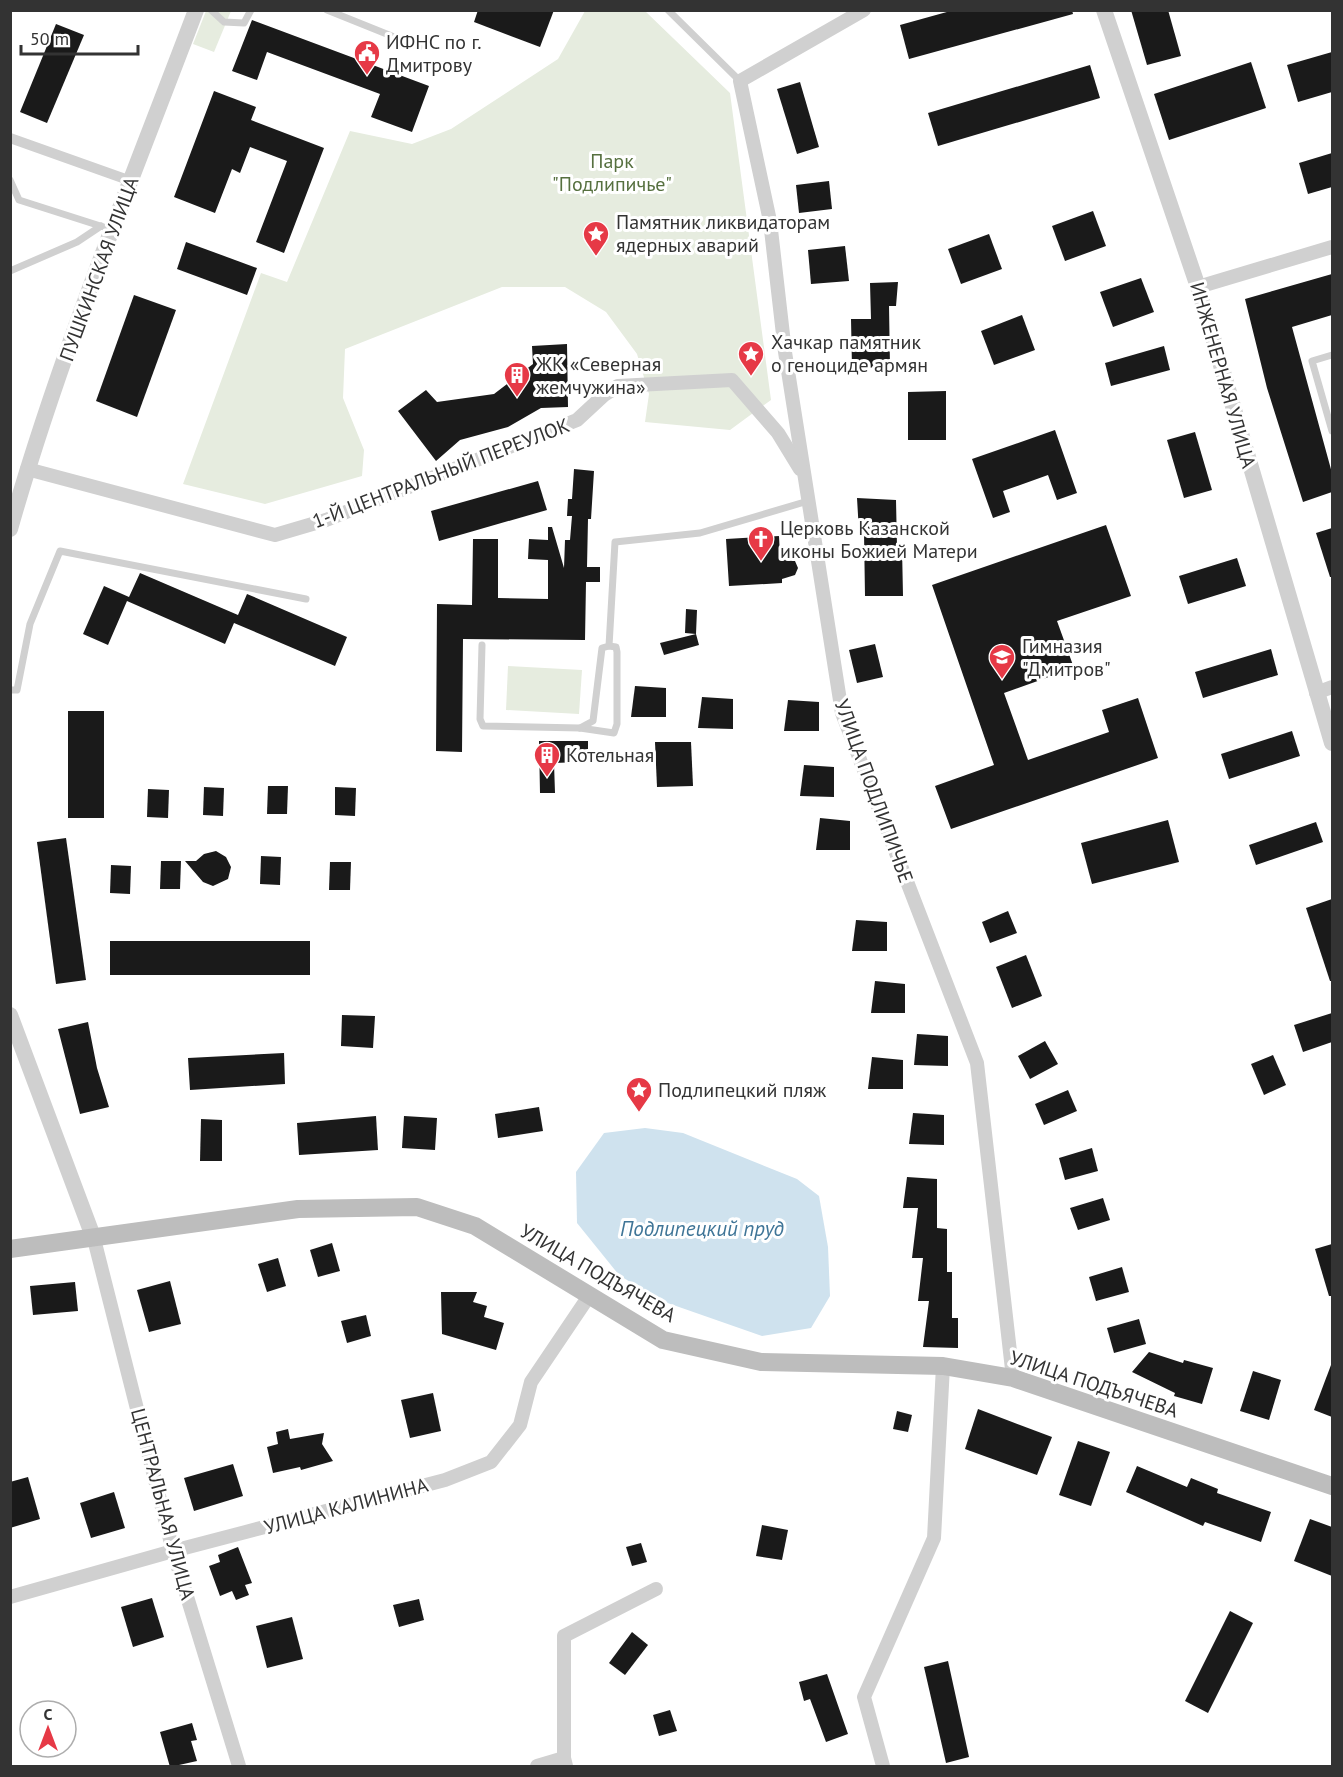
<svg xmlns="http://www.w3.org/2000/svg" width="1343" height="1777" font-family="'PT Sans',sans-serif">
  <rect width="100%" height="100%" fill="#fff"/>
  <g fill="#e6ecdf">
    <polygon points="206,11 231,11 214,52 193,44"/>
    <polygon points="585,11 645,11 730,93 771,400 730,430 645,422 649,394 637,354 606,312 565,287 502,287 345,349 343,398 364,450 362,476 265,504 183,484 261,273 287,282 350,131 412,144 451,129 558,59"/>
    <polygon points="508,666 582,670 579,714 506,710"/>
  </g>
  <polygon fill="#cfe2ee" points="645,1128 683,1133 797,1179 819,1196 828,1247 830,1296 811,1328 762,1336 659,1300 619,1275 577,1223 576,1172 604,1133"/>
  <g fill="#1a1a1a">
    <polygon points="478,10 554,10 540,47 474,22"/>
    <polygon points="954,10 1072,10 1073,14 909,59 900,25"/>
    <polygon points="1131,10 1168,10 1181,56 1147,65"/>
    <polygon points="252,20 429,86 412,132 371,117 380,94 267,52 257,80 232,71"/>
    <polygon points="56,24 84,35 47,123 20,112"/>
    <polygon points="1332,52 1332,92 1298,102 1287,65"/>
    <polygon points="1251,62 1266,108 1169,140 1154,94"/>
    <polygon points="1090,65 1100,98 938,146 928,113"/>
    <polygon points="800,82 819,147 797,154 777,89"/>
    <polygon points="214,91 256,107 251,120 324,148 284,253 256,242 287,161 250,147 240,173 232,169 215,213 174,197"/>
    <polygon points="1332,153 1332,187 1308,194 1299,163"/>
    <polygon points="829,181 832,209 799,213 796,185"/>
    <polygon points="1093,211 1106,246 1065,261 1052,226"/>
    <polygon points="989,234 1002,269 961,284 948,249"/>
    <polygon points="186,242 257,268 247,295 177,269"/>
    <polygon points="845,246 849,281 811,284 808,250"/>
    <polygon points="1332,274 1332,315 1292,327 1332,473 1332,492 1303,502 1267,388 1245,299"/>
    <polygon points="1141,278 1154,312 1113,327 1100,292"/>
    <polygon points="898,282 896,306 889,306 890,367 852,368 851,319 871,319 870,283"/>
    <polygon points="134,295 176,310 137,417 96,401"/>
    <polygon points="1022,315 1035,350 994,365 981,331"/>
    <polygon points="567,344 568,407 541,408 508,427 460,440 436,461 398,411 426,390 437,402 494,394 533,364 532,346"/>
    <polygon points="1164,346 1170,370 1111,386 1105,363"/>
    <polygon points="946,391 946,440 908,440 908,392"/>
    <polygon points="1055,430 1077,493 1057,500 1048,475 1003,491 1010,512 993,518 972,459"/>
    <polygon points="1195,432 1212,490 1184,498 1167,440"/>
    <polygon points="574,469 594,471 591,519 588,519 587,567 600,567 600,582 586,582 585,640 463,639 462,752 436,751 437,604 472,605 473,539 498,539 498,598 548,599 548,560 528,559 529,539 548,540 548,527 552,527 564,568 565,540 570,540 572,516 567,516 568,499 572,499"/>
    <polygon points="538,481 547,510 439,541 431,511"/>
    <polygon points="857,498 896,500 897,547 902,547 903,596 865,596 864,532 859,532"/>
    <polygon points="1106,525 1131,596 1057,621 1074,668 1004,693 1028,760 1109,732 1102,710 1138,698 1158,758 951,829 935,786 994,765 932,585"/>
    <polygon points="1332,528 1332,577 1330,577 1316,533"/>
    <polygon points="779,536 780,557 795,561 798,568 795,575 782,579 782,583 729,586 726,539"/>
    <polygon points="1237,558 1246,586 1188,604 1179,576"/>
    <polygon points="140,573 238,615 247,594 347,637 335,666 234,623 225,644 127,601 108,645 83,634 104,586 129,597"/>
    <polygon points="686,609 697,610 696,634 699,645 664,655 660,643 696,634 685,633"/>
    <polygon points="875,644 883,677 857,683 849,650"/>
    <polygon points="1271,649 1278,675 1203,698 1195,672"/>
    <polygon points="635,686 666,688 666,717 631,717"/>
    <polygon points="702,697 733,699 733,729 698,728"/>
    <polygon points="788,700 819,702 819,731 784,731"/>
    <rect x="68" y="711" width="36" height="107"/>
    <polygon points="1292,731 1300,756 1229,779 1221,754"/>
    <polygon points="539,741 588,741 588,758 581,758 581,762 554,763 555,793 540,793"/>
    <polygon points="655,742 691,742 693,786 657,787"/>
    <polygon points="804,765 834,767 834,797 800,796"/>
    <polygon points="268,786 288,786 287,814 267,814"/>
    <polygon points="204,787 224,788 223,816 203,815"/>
    <polygon points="335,787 356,788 355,816 335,815"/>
    <polygon points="148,789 169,790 168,818 147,817"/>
    <polygon points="820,818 850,821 850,850 816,850"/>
    <polygon points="1168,820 1179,862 1092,884 1081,843"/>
    <polygon points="1316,822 1323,842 1256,865 1249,845"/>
    <polygon points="66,838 86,980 56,984 37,842"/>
    <polygon points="216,851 226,857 231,867 228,879 213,886 203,882 185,861 196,861 204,854"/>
    <polygon points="261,856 281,857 280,885 260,884"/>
    <polygon points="161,861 181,861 180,889 160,889"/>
    <polygon points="330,862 351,862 350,890 329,890"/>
    <polygon points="111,865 131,866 130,894 110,893"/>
    <polygon points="1332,899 1332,981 1330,981 1306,908"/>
    <polygon points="1008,911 1017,933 990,943 982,922"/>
    <polygon points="856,920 887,922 887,951 852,951"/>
    <rect x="110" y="941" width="200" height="34"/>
    <polygon points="1026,955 1042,996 1012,1008 996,967"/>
    <polygon points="875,981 905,984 905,1013 871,1013"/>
    <polygon points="1332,1013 1332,1042 1303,1052 1294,1025"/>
    <polygon points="342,1015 375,1016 373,1048 341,1046"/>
    <polygon points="88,1022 97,1068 109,1107 80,1114 58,1029"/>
    <polygon points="917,1034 948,1036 948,1066 914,1065"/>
    <polygon points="1045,1041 1058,1064 1030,1079 1018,1056"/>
    <polygon points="284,1053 285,1084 190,1090 188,1058"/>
    <polygon points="1273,1055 1286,1085 1264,1095 1251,1064"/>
    <polygon points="872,1057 903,1060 903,1089 868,1089"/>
    <polygon points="1068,1090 1077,1111 1044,1125 1035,1104"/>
    <polygon points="539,1107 543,1131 498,1138 495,1114"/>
    <polygon points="913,1113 944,1115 944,1145 909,1144"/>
    <polygon points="376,1116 378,1150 299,1155 297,1123"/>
    <polygon points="404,1116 437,1118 435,1150 402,1148"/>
    <polygon points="201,1119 222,1120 222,1161 200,1161"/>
    <polygon points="1092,1148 1098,1171 1065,1180 1059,1158"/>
    <polygon points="907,1177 937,1179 937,1228 947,1229 947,1272 952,1272 952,1318 958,1318 958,1348 923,1347 929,1301 918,1301 923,1258 912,1258 918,1208 903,1208"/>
    <polygon points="1103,1198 1110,1220 1078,1230 1070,1208"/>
    <polygon points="332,1243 340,1271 318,1277 310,1250"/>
    <polygon points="1332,1244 1332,1296 1329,1296 1315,1249"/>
    <polygon points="278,1258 286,1286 267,1292 258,1264"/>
    <polygon points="1122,1267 1129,1292 1096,1301 1089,1277"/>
    <polygon points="170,1281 181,1324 149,1332 137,1290"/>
    <polygon points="75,1282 78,1311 33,1315 30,1286"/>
    <polygon points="441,1292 477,1292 473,1302 487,1306 484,1317 504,1323 496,1350 442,1334"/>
    <polygon points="366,1315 371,1336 347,1343 341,1321"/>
    <polygon points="1139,1319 1146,1344 1114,1353 1107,1328"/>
    <polygon points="1149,1352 1183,1363 1184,1360 1213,1368 1202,1404 1174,1396 1175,1393 1132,1372"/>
    <polygon points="1331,1365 1332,1365 1332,1417 1314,1410"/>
    <polygon points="1253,1371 1281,1380 1269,1420 1240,1411"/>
    <polygon points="433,1393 441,1431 410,1438 401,1400"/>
    <polygon points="978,1409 1052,1437 1037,1475 965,1449"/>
    <polygon points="897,1411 912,1415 908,1432 893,1429"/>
    <polygon points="288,1429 290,1439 324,1433 322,1444 333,1461 301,1470 300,1467 273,1473 267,1447 278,1444 276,1432"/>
    <polygon points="1078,1441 1110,1452 1091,1506 1059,1495"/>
    <polygon points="233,1464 243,1496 194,1511 184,1478"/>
    <polygon points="1137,1466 1187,1487 1191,1478 1218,1489 1217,1493 1271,1512 1261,1542 1205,1522 1203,1526 1126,1492"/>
    <polygon points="28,1477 40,1519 10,1528 10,1482"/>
    <polygon points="114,1492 125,1528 91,1538 80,1503"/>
    <polygon points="1310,1519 1332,1527 1332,1576 1294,1561"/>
    <polygon points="762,1525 788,1530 782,1560 756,1556"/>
    <polygon points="641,1543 647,1562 632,1566 626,1547"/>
    <polygon points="238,1547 252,1583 245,1585 249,1595 236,1600 232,1591 220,1596 209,1566 220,1562 218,1555"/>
    <polygon points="152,1598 164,1637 133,1647 121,1607"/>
    <polygon points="419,1599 424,1620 399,1627 393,1605"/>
    <polygon points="1230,1611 1253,1623 1208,1713 1185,1701"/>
    <polygon points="292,1617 303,1659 267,1668 256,1626"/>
    <polygon points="632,1632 648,1645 625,1675 609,1663"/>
    <polygon points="948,1661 969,1757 946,1763 924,1667"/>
    <polygon points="827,1674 848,1734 826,1742 810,1699 804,1701 799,1682"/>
    <polygon points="670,1710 677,1731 659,1736 653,1715"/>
    <polygon points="192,1723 197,1740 191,1741 197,1761 170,1767 160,1732"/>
  </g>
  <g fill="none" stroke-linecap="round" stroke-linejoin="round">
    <g stroke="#d0d0d0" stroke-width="7">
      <polyline points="211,10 224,22 244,23 251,10"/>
      <polyline points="327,10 419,47"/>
      <polyline points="668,10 740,81"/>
      <polyline points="10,180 19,200 113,230"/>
      <polyline points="10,271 77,242 101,226"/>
      <polyline points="1332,355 1312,361 1332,431"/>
      <polyline points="482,645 480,719 483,726 580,728 614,733 617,724 617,652 616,647 609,646"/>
      <polyline points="10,690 17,690 30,624 60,551 306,599"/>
      <polyline points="580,728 593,721 602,648 609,646 615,542 700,533 808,501"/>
    </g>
    <polyline stroke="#d0d0d0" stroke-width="10" points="10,138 131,181"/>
    <g stroke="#d0d0d0" stroke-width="14">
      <polyline points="864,10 740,81 770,221 785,352 842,713 977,1063 1013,1378"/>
      <polyline points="1198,287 1332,247"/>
      <polyline points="27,469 275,535 326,520 577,420 604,395 618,386 732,380 778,433 800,469"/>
      <polyline points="1316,693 1332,687"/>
      <polyline points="94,1239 173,1551 239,1766"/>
      <polyline points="10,1597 173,1551 445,1480 491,1462 520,1425 531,1382 589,1296"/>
      <polyline points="537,1766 564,1758"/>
      <polyline points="566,1766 564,1758 564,1636 656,1589"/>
      <polyline points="883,1766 864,1697 934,1538 943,1366"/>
    </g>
    <g stroke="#d0d0d0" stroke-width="16">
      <polyline points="1104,10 1198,287 1332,743"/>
      <path d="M10,529C60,353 131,182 196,10"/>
      <polyline points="10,1015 94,1239"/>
    </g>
    <polyline stroke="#bdbdbd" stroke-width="18" points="10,1249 298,1209 417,1207 475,1226 663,1340 761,1362 943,1366 1013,1378 1332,1486"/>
  </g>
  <defs>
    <g id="civic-pin" transform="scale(1.35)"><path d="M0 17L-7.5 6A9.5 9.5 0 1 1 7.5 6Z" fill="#e63946" stroke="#fff"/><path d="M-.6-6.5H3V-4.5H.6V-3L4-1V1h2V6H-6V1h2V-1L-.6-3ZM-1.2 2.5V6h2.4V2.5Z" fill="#fff"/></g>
    <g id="sight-pin" transform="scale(1.35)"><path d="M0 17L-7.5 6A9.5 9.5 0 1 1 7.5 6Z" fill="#e63946" stroke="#fff"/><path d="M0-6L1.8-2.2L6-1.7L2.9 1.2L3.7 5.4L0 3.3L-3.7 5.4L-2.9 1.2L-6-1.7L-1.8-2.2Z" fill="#fff"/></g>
    <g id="building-pin" transform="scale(1.35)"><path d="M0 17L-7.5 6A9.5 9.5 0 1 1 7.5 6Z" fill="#e63946" stroke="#fff"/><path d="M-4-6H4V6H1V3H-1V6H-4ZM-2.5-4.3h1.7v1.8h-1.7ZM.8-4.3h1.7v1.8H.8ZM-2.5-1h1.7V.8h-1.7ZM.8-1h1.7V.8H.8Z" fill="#fff"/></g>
    <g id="church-pin" transform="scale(1.35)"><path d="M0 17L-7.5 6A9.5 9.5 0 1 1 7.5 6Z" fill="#e63946" stroke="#fff"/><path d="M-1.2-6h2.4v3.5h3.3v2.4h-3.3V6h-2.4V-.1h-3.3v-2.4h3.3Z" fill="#fff"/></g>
    <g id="school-pin" transform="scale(1.35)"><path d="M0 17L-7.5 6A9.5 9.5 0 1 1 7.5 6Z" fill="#e63946" stroke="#fff"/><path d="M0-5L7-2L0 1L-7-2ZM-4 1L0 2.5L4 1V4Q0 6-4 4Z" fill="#fff"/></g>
  </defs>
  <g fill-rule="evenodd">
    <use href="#civic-pin" x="367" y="53"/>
    <use href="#sight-pin" x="596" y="234"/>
    <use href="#sight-pin" x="751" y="354"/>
    <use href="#building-pin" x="517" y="375"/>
    <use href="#church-pin" x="761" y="539"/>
    <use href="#school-pin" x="1002" y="657"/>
    <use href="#building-pin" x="547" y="755"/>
    <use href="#sight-pin" x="639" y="1090"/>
  </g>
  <g text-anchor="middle" stroke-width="6" stroke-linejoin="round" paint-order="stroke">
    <g font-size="20" fill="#333" stroke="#fff" text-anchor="start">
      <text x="386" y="49">ИФНС по г.<tspan x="386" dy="23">Дмитрову</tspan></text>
      <text x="616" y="229">Памятник ликвидаторам<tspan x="616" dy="23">ядерных аварий</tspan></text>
      <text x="771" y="349">Хачкар памятник<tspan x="771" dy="23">о геноциде армян</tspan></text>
      <text x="536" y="371">ЖК «Северная<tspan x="536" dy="23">жемчужина»</tspan></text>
      <text x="780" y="535">Церковь Казанской<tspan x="780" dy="23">иконы Божией Матери</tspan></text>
      <text x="1022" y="653">Гимназия<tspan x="1022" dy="23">"Дмитров"</tspan></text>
      <text x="566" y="762">Котельная</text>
      <text x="658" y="1097">Подлипецкий пляж</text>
    </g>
    <g font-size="20" fill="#56703f" stroke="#fff">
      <text x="612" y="168">Парк<tspan x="612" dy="23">"Подлипичье"</tspan></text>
    </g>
    <g font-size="20" fill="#333" stroke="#fff">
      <text transform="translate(99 269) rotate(-70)" y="7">ПУШКИНСКАЯ УЛИЦА</text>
      <text transform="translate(1223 375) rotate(74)" y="7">ИНЖЕНЕРНАЯ УЛИЦА</text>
      <text transform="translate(441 473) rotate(-21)" y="7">1-Й ЦЕНТРАЛЬНЫЙ ПЕРЕУЛОК</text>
      <text transform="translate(874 791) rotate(70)" y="7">УЛИЦА ПОДЛИПИЧЬЕ</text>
      <text transform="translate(598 1273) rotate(30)" y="7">УЛИЦА ПОДЪЯЧЕВА</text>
      <text transform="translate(1094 1384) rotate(18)" y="7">УЛИЦА ПОДЪЯЧЕВА</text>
      <text transform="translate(163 1504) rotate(75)" y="7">ЦЕНТРАЛЬНАЯ УЛИЦА</text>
      <text transform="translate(346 1506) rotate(-15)" y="7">УЛИЦА КАЛИНИНА</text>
    </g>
    <g font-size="21" font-style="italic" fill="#3f7597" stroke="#fff">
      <text x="702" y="1236">Подлипецкий пруд</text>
    </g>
  </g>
  <rect width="1343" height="1777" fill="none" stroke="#333333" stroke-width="24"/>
  <g transform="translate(48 1729)"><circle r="28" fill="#ffffff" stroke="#adadad" stroke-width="1.5"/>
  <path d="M0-4.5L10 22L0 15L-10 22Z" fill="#e63946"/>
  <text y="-9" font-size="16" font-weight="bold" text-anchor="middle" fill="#333333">С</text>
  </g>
  <path d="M21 45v9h117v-9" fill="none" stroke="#333333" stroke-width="3"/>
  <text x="30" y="45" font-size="18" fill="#333333" stroke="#ffffff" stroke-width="4.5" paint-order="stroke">50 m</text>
</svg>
